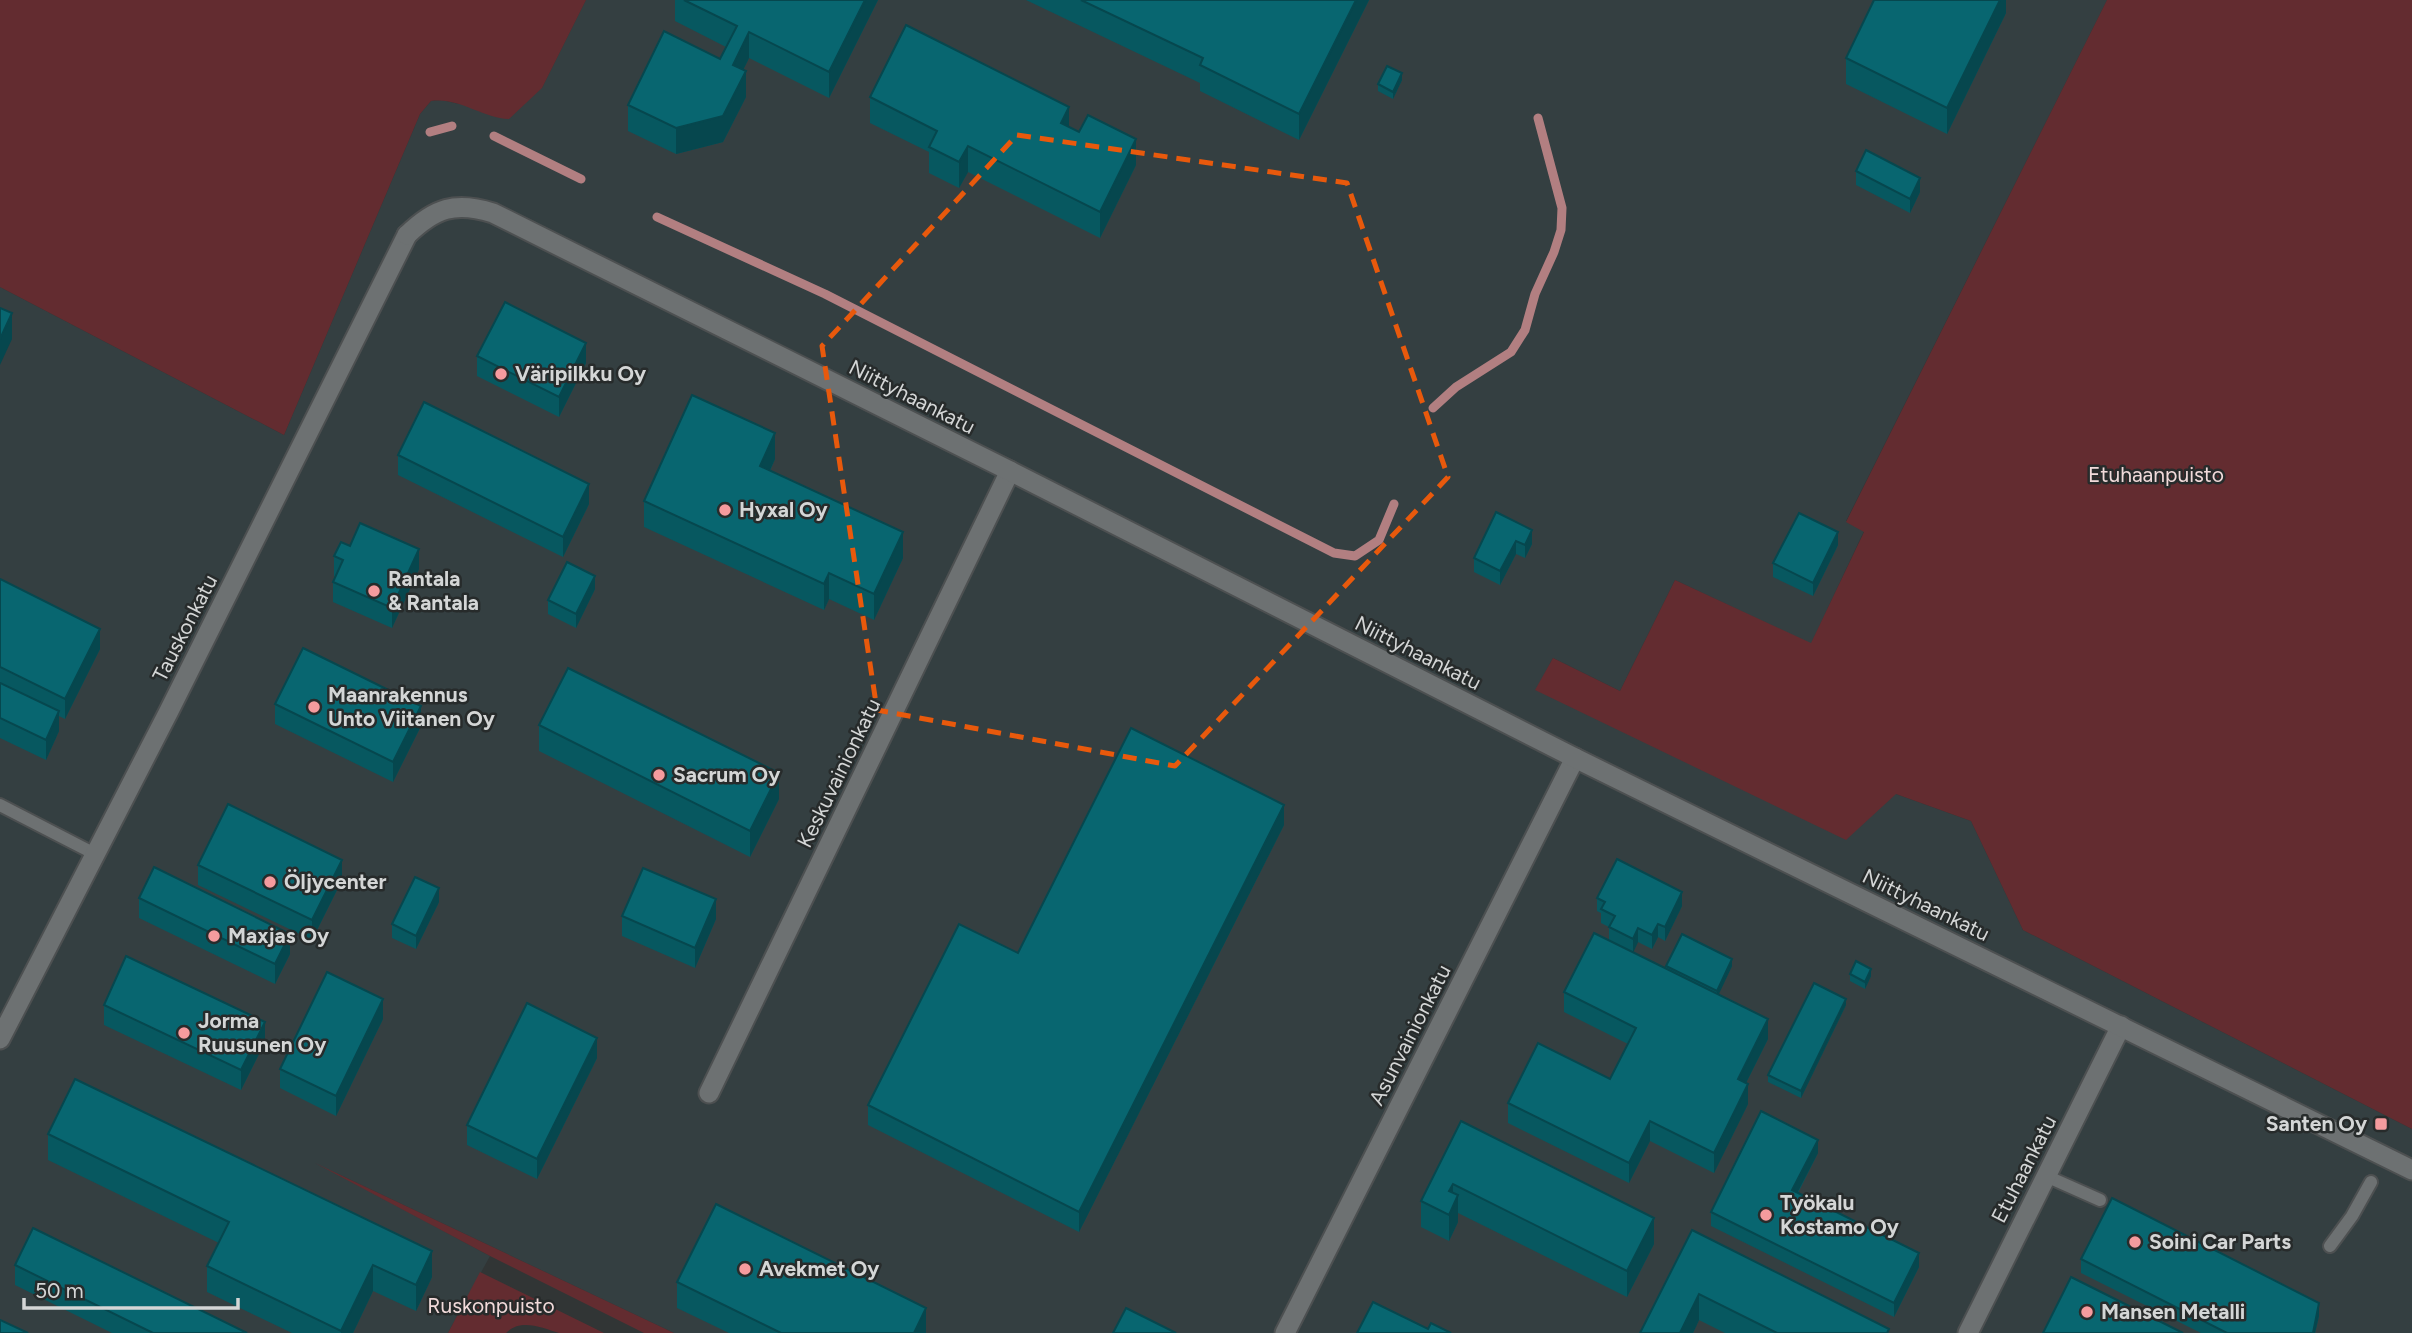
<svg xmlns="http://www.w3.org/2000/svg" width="2412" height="1333" font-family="Figtree,sans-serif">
  <rect width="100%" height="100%" fill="#313535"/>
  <polygon fill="#343f41" points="586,0 2107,0 1846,521 1864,531 1811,644 1675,580 1620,691 1553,658 1536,690 1896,794 1971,821 2023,930 2412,1129 2412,1333 674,1333 336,1173 490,1256 448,1333 0,1333 0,287 284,435 420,114 431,101 442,100 459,104 542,88"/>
  <g fill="#632c30">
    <path d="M0,0H586L542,88L509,119C482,118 459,97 431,101L420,114L284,435L0,287Z"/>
    <polygon points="2107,0 2412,0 2412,1129 2023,930 1971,821 1896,794 1846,840 1535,690 1553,658 1620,691 1675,580 1811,643 1864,532 1846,522"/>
    <polygon points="315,1163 674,1333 644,1333 490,1256"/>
    <path d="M480,1272L604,1333C591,1333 572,1333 559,1333C542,1328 521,1318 506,1333H448Z"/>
  </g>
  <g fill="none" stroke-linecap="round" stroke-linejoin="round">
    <g stroke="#b27f81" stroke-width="9">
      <polyline points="430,132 452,126"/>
      <polyline points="494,136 581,179"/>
      <polyline points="657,217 825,294 1334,553 1355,556 1379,540 1394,504"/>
      <polyline points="1433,408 1456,387 1511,352 1525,330 1535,294 1554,252 1561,230 1562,208 1538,118"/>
    </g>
    <g stroke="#4d5051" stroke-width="16">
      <g id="service">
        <polyline points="0,805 95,854"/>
        <polyline points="2046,1176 2100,1200"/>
        <polyline points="2330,1246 2352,1216 2371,1182"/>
      </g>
    </g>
    <g stroke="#4d5051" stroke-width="23">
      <g id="minor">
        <polyline points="0,1039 169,711 407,235"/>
        <polyline points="709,1093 1010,471"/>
        <polyline points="1285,1333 1575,758"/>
        <polyline points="1968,1333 2121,1026"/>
      </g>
    </g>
    <g stroke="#4d5051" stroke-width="23">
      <path id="tertiary" d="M407,235C435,208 455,201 493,213L1010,471L1575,758L2412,1170"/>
    </g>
    <use href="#service" stroke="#6d7172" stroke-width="12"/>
    <use href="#minor" stroke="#6d7172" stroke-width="19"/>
    <use href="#tertiary" stroke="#6d7172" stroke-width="19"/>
  </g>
  <g fill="#075860">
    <polygon points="675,0 878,0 829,98 749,58 743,70 746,97 723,142 676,154 628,131 628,105 720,59 726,47 675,21"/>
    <polygon points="1026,0 1369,0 1299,140 1200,91 1200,83"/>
    <polygon points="2006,0 2006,13 1947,134 1846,84 1846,58"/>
    <polygon points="1402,80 1393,99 1378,91 1378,84"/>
    <polygon points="870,97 1069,127 1136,165 1100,238 968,172 959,188 929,173 929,152 870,123"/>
    <polygon points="1856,171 1920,192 1910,213 1856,185"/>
    <polygon points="477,356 586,363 559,417 477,376"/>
    <polygon points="398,455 589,504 563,557 398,475"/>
    <polygon points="775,459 770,471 903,558 874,620 829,599 824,610 644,527 644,501"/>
    <polygon points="1496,512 1532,544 1525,558 1516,554 1500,585 1474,572 1474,558"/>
    <polygon points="1838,545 1813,596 1773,577 1773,563"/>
    <polygon points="334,556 419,569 392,628 333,602 333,582 336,577 334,576"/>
    <polygon points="0,579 100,649 65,719 59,716 59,731 46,760 0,738"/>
    <polygon points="595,589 576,628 548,614 548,600"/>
    <polygon points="275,704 421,726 393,782 275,724"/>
    <polygon points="539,725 779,799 750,857 539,751"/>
    <polygon points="1284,825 1079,1232 868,1125 868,1105 1018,953"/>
    <polygon points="198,865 342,880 312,940 198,885"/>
    <polygon points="139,898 290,954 275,984 139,918"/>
    <polygon points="1597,898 1682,906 1665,941 1658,937 1652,949 1638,942 1633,952 1666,969 1666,966 1732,966 1718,995 1768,1039 1746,1083 1748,1104 1714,1173 1650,1141 1629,1183 1508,1123 1508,1103 1610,1079 1628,1044 1564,1012 1564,992 1609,940 1609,927 1601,923 1601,913 1597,911"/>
    <polygon points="439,902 416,949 392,938 392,924"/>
    <polygon points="622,916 716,919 695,968 622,936"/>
    <polygon points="1850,974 1871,976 1865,989 1850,981"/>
    <polygon points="104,1005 265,1042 241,1090 104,1025"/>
    <polygon points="1846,1005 1801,1098 1768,1082 1768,1075"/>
    <polygon points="383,1019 336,1116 280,1088 280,1069"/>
    <polygon points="597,1058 537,1179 467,1145 467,1125"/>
    <polygon points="1461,1121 1654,1244 1627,1297 1458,1213 1458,1222 1449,1241 1421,1227 1421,1201"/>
    <polygon points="48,1134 432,1277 416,1311 373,1291 353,1333 292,1333 207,1292 207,1266 219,1243 48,1160"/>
    <polygon points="1818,1153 1798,1193 1919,1267 1894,1317 1711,1226 1711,1212"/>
    <polygon points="1692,1230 1889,1333 1725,1333 1699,1320 1693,1333 1640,1333"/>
    <polygon points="2081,1259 2319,1316 2315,1333 2201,1333 2081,1273"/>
    <polygon points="15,1265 247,1333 112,1333 15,1285"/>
    <polygon points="677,1282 926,1333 729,1333 677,1308"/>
  </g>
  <g fill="#06474e">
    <polygon points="865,0 878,0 829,98 829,72"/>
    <polygon points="1356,0 1369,0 1299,140 1299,114"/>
    <polygon points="2000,0 2006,0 2006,13 1947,134 1947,108"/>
    <polygon points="749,32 749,58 733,91 733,65"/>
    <polygon points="746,71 746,97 723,142 676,154 676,128"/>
    <polygon points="1402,73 1402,80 1393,99 1393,92"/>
    <polygon points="1069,107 1069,133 1061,123"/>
    <polygon points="1136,139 1136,165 1100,238 1100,212"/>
    <polygon points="968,146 968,172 959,188 959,162"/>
    <polygon points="1920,178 1920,192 1910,213 1910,199"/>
    <polygon points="12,313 12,339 0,365 0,339"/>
    <polygon points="586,343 586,363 559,417 559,397"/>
    <polygon points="775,433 775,459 760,492 760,466"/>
    <polygon points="589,484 589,504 563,557 563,537"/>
    <polygon points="1532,530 1532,544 1525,558 1525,545"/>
    <polygon points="903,532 903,558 874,620 874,594"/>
    <polygon points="1838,532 1838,545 1813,596 1813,583"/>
    <polygon points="1516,541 1516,554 1500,585 1500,571"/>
    <polygon points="419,549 419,569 392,628 392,608"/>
    <polygon points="829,573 829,599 824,610 824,584"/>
    <polygon points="595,576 595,589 576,628 576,614"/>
    <polygon points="100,629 100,649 65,719 65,699"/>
    <polygon points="421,706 421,726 393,782 393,762"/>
    <polygon points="59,711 59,731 46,760 46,740"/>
    <polygon points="779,773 779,799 750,857 750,831"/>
    <polygon points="1284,805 1284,825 1079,1232 1079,1212"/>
    <polygon points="342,860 342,880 312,940 312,920"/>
    <polygon points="439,888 439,902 416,949 416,936"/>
    <polygon points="1682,892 1682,906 1665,941 1665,927"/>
    <polygon points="716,899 716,919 695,968 695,948"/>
    <polygon points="1658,924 1658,937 1652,949 1652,935"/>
    <polygon points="1638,928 1638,942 1633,953 1633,939"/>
    <polygon points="290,934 290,954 275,984 275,964"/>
    <polygon points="1732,959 1732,966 1717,998 1717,991"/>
    <polygon points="1871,969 1871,976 1865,989 1865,982"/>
    <polygon points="383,999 383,1019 336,1116 336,1096"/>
    <polygon points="1846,999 1846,1005 1801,1098 1801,1091"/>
    <polygon points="1768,1019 1768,1039 1738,1099 1738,1079"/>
    <polygon points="265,1022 265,1042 241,1090 241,1070"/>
    <polygon points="597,1038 597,1058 537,1179 537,1159"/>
    <polygon points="1748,1084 1748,1104 1714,1173 1714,1153"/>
    <polygon points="1650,1121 1650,1141 1629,1183 1629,1163"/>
    <polygon points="1818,1140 1818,1153 1792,1203 1792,1190"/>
    <polygon points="1453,1184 1453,1207 1458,1195 1458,1222 1449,1241 1449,1191"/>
    <polygon points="1654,1218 1654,1244 1627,1297 1627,1271"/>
    <polygon points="432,1251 432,1277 416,1311 416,1285"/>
    <polygon points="1919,1253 1919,1267 1894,1317 1894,1303"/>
    <polygon points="373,1265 373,1291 353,1333 341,1333 341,1331"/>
    <polygon points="1699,1294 1699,1320 1693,1333 1680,1333"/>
    <polygon points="2319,1303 2319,1316 2315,1333 2313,1333"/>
    <polygon points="926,1308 926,1333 914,1333"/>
  </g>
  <g fill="#086670" stroke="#06474e" stroke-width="2">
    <polygon points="684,0 865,0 829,72 749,32 733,65 746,71 723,116 676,128 628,105 664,31 720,59 737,26"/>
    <polygon points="1081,0 1356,0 1299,114 1200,65 1203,58"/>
    <polygon points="1874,0 2000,0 1947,108 1846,58"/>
    <polygon points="906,25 1069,107 1061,123 1079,132 1088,115 1136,139 1100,212 968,146 959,162 929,147 937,131 870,97"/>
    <polygon points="1387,66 1402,73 1393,92 1378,84"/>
    <polygon points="1866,150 1920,178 1910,199 1856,171"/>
    <polygon points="505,302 586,343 559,397 477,356"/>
    <polygon points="0,308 12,313 0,339"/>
    <polygon points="692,395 775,433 760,466 903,532 874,594 829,573 824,584 644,501"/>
    <polygon points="424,402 589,484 563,537 398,455"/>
    <polygon points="1496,512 1532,530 1525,545 1516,541 1500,571 1474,558"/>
    <polygon points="1799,513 1838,532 1813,583 1773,563"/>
    <polygon points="360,523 419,549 392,608 333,582 343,560 334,556 341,542 350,546"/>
    <polygon points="567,562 595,576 576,614 548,600"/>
    <polygon points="0,579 100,629 65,699 0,667"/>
    <polygon points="303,648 421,706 393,762 275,704"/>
    <polygon points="568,668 779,773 750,831 539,725"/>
    <polygon points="0,683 59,711 46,740 0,718"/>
    <polygon points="1131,728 1284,805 1079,1212 868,1105 959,924 1018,953"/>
    <polygon points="228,804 342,860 312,920 198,865"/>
    <polygon points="1617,859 1682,892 1665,927 1658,924 1652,935 1638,928 1633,939 1609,927 1615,916 1601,909 1605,902 1597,898"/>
    <polygon points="154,867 290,934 275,964 139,898"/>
    <polygon points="643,868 716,899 695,948 622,916"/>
    <polygon points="415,877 439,888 416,936 392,924"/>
    <polygon points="1594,933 1768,1019 1738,1079 1748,1084 1714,1153 1650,1121 1629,1163 1508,1103 1538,1043 1610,1079 1636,1028 1564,992"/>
    <polygon points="1682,934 1732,959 1717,991 1666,966"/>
    <polygon points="126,956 265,1022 241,1070 104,1005"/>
    <polygon points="1856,961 1871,969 1865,982 1850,974"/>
    <polygon points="327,972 383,999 336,1096 280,1069"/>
    <polygon points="1814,983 1846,999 1801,1091 1768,1075"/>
    <polygon points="527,1003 597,1038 537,1159 467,1125"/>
    <polygon points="75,1079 432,1251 416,1285 373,1265 341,1331 207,1266 229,1222 48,1134"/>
    <polygon points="1761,1111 1818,1140 1792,1190 1919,1253 1894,1303 1711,1212"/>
    <polygon points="1461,1121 1654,1218 1627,1271 1453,1184 1449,1191 1458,1195 1449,1215 1421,1201"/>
    <polygon points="2112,1198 2319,1303 2313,1333 2227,1333 2081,1259"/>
    <polygon points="716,1204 926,1308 914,1333 781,1333 677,1282"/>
    <polygon points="33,1228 247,1333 153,1333 15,1265"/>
    <polygon points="1692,1230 1889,1329 1887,1333 1777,1333 1699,1294 1680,1333 1640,1333"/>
    <polygon points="2071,1277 2183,1333 2043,1333"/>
    <polygon points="1373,1302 1428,1329 1431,1323 1451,1333 1357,1333"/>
    <polygon points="1126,1308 1176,1333 1113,1333"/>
    <polygon points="0,1320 28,1333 0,1333"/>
  </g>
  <path fill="none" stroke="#e8590c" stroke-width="5" stroke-dasharray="14 9" stroke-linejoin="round" d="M1017,135L1347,183L1448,477L1175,766L877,710L822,346Z"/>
  <g fill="#f59b9e" stroke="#272b2b" stroke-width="2.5">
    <circle cx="501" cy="374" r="7"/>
    <circle cx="725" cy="510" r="7"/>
    <circle cx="374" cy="591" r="7"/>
    <circle cx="314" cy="707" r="7"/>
    <circle cx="659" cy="775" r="7"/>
    <circle cx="270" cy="882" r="7"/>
    <circle cx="214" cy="936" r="7"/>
    <circle cx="184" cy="1033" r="7"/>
    <rect x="2374" y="1117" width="14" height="14" rx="3.5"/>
    <circle cx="1766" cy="1215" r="7"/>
    <circle cx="2135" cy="1242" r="7"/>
    <circle cx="745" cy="1269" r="7"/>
    <circle cx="2087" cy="1312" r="7"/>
  </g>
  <g text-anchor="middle" stroke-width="5" stroke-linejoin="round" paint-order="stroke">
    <g font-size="21" font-weight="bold" fill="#d4d6d6" stroke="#272b2b" text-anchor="start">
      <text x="515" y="381">Väripilkku Oy</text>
      <text x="739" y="517">Hyxal Oy</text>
      <text x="388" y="586">Rantala<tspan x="388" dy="24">&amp; Rantala</tspan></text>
      <text x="328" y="702">Maanrakennus<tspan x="328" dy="24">Unto Viitanen Oy</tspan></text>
      <text x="673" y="782">Sacrum Oy</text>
      <text x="284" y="889">Öljycenter</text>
      <text x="228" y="943">Maxjas Oy</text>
      <text x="198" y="1028">Jorma<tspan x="198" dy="24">Ruusunen Oy</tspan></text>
      <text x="2367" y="1131" text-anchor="end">Santen Oy</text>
      <text x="1780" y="1210">Työkalu<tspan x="1780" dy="24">Kostamo Oy</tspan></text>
      <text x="2149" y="1249">Soini Car Parts</text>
      <text x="759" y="1276">Avekmet Oy</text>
      <text x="2101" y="1319">Mansen Metalli</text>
    </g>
    <g font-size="21" fill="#d4d6d6" stroke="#272b2b">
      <text transform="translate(912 397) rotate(27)" y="7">Niittyhaankatu</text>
      <text transform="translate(185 628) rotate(-63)" y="7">Tauskonkatu</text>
      <text transform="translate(1418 653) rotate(27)" y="7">Niittyhaankatu</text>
      <text transform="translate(839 773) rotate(-64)" y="7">Keskuvainionkatu</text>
      <text transform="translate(1926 905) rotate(26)" y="7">Niittyhaankatu</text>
      <text transform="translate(1410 1035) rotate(-63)" y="7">Asunvainionkatu</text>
      <text transform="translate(2024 1169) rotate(-63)" y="7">Etuhaankatu</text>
    </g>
    <g font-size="21" fill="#f1dada" stroke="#272b2b">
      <text x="2156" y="482">Etuhaanpuisto</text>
      <text x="491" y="1313">Ruskonpuisto</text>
    </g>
  </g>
  <path d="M24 1298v10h214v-10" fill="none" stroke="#d4d6d6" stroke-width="3.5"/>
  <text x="35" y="1298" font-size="21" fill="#d4d6d6" stroke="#272b2b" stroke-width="5" paint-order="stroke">50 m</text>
</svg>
